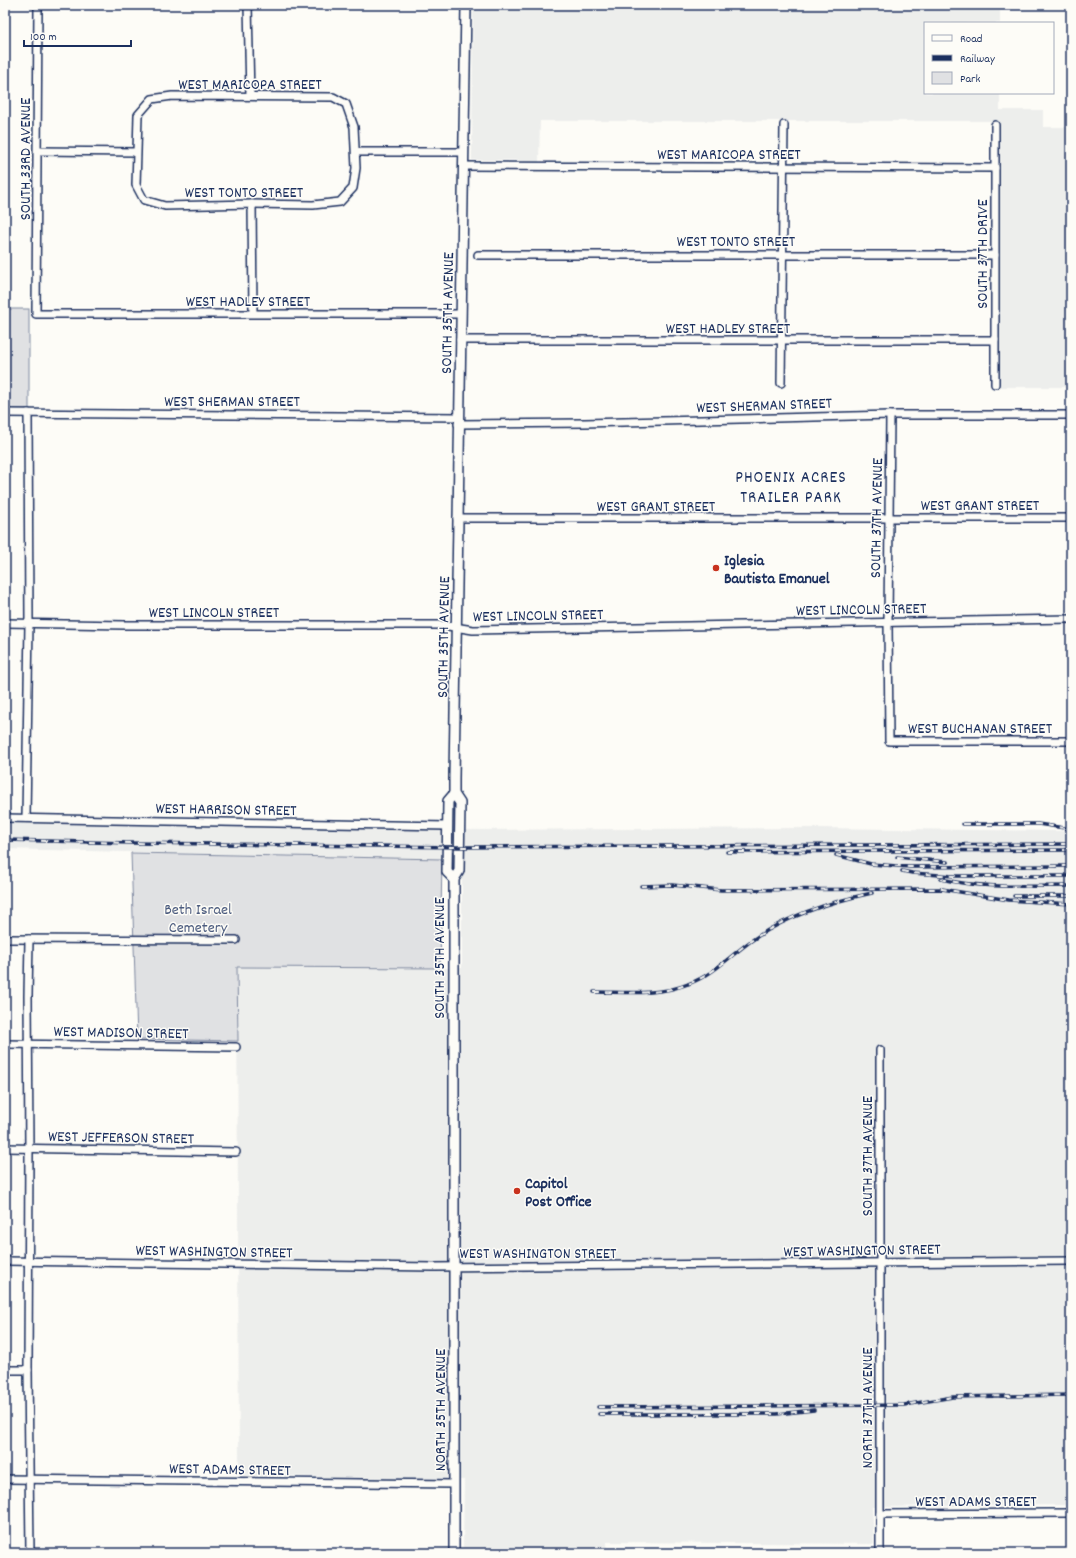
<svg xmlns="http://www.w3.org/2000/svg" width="1076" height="1558" font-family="Dekko,sans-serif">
  <rect width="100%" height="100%" fill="#fdfcf7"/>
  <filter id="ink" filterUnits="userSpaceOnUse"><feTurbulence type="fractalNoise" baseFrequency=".025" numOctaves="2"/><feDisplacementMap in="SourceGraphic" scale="8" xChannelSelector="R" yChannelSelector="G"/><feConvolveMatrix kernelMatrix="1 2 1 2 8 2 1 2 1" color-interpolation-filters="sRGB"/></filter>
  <g filter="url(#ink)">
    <g fill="#edeeec">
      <polygon points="473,5 1000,5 1000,23 925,23 925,93 1000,93 1000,110 1043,110 1043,127 1071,127 1071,387 997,387 999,121 540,121 539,162 526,162 515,160 472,160"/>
      <polygon points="5,823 463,830 815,828 1071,831 1071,1505 872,1507 874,1544 607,1542 607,1553 463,1553 464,1480 239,1475 237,967 462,968 462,860 5,849"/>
    </g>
    <g fill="#e0e1e3" stroke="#7e88a0">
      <rect x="5" y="309" width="24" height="100"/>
      <polygon points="131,853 442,859 440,968 237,967 238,1041 137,1039"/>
    </g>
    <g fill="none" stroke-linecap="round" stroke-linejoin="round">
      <g stroke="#1b2f5e" stroke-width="10">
        <g id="minor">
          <polyline points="38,5 36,314 461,314"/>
          <polyline points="248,5 250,96"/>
          <polyline points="995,125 995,384"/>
          <polyline points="38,151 137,152 138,115 152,99 172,96 333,97 346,104 354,127 356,168 353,188 340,202 313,205 252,204 165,206 144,200 136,185 137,152"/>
          <polyline points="356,152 463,152"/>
          <polyline points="463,166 995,168"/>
          <polyline points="252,204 253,313"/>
          <polyline points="478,255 995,255"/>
          <polyline points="460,340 995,340"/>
          <polyline points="781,383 784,125"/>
          <polyline points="5,413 459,417"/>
          <polyline points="890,415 888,621 889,741 1071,741"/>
          <polyline points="458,424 585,423 890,415 1071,415"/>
          <polyline points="457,518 1071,518"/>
          <polyline points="5,623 125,625 442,625 473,630 1071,619"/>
          <polyline points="5,818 447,826"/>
          <polyline points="26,818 29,623 28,413"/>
          <polyline points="5,939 236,940"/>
          <polyline points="29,939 28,996 29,1149 28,1370 30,1553"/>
          <polyline points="5,1044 236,1047"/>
          <polyline points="880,1050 880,1553"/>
          <polyline points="5,1148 236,1152"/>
          <polyline points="5,1261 434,1267 1071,1261"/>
          <polyline points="5,1370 28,1370"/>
          <polyline points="5,1479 454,1484"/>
          <polyline points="880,1514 1071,1513"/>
        </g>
      </g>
      <g stroke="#1b2f5e" stroke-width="12">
        <g id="major">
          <polyline points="454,879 447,872 448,801 454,794"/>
          <polyline points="454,1553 454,879 459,871 460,803 454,794 454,778 466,5"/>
        </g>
      </g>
      <use href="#minor" stroke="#fdfcf7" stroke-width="7"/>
      <use href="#major" stroke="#fdfcf7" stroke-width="9"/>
      <g stroke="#1b2f5e" stroke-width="3.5">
        <g id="rail">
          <polyline points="963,824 1038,824 1071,829"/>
          <polyline points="5,840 131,843 459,847 1071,844"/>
          <polyline points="727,852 1071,850"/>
          <polyline points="836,855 871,864 910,867 1071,866"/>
          <polyline points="897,857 947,862"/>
          <polyline points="902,871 912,873 954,876 1071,876"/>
          <path d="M941,879C984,889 1028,886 1071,886"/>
          <polyline points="641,886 672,885 721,890 942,889 1009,900 1071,904"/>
          <polyline points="1014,896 1071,896"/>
          <path d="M594,992C625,992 659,996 688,984C713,975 730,956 751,941C786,916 829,902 872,893"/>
          <polyline points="598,1407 904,1405 953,1397 1071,1395"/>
          <polyline points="599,1414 777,1414 814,1410"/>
        </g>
      </g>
      <use href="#rail" stroke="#fdfcf7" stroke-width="2" stroke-dasharray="6" stroke-linecap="butt"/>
    </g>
  </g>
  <g fill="#c8321e" stroke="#fdfcf7" stroke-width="1.5">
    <circle cx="716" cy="568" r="4"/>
    <circle cx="517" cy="1191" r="4"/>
  </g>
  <g text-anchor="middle" stroke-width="3" stroke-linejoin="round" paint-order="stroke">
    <g font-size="16" fill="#1b2f5e" stroke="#fdfcf7">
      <text x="250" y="89">WEST MARICOPA STREET</text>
      <text x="729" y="159">WEST MARICOPA STREET</text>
      <text transform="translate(24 159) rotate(-90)" y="6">SOUTH 33RD AVENUE</text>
      <text x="244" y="197">WEST TONTO STREET</text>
      <text x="736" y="246">WEST TONTO STREET</text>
      <text transform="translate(981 254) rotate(-90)" y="6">SOUTH 37TH DRIVE</text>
      <text x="248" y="306">WEST HADLEY STREET</text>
      <text transform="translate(446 313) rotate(-89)" y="6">SOUTH 35TH AVENUE</text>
      <text x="728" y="333">WEST HADLEY STREET</text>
      <text x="232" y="406">WEST SHERMAN STREET</text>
      <text transform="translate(764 404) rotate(-2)" y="6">WEST SHERMAN STREET</text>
      <text x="980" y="510">WEST GRANT STREET</text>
      <text x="656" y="511">WEST GRANT STREET</text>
      <text transform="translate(875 518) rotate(-89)" y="6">SOUTH 37TH AVENUE</text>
      <text transform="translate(861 608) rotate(-1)" y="6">WEST LINCOLN STREET</text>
      <text x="214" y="617">WEST LINCOLN STREET</text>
      <text transform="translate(538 614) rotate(-1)" y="6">WEST LINCOLN STREET</text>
      <text transform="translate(442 637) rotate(-89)" y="6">SOUTH 35TH AVENUE</text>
      <text x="980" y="733">WEST BUCHANAN STREET</text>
      <text transform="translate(226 808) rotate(1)" y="6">WEST HARRISON STREET</text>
      <text transform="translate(438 958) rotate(-90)" y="6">SOUTH 35TH AVENUE</text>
      <text transform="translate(121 1031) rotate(1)" y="6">WEST MADISON STREET</text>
      <text transform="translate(121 1136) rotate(1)" y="6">WEST JEFFERSON STREET</text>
      <text transform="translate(866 1156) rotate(-90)" y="6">SOUTH 37TH AVENUE</text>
      <text transform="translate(862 1249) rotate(-1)" y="6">WEST WASHINGTON STREET</text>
      <text transform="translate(214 1250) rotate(1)" y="6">WEST WASHINGTON STREET</text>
      <text x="538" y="1258">WEST WASHINGTON STREET</text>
      <text transform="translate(866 1408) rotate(-90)" y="6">NORTH 37TH AVENUE</text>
      <text transform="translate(439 1410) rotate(-90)" y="6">NORTH 35TH AVENUE</text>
      <text transform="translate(230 1468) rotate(1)" y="6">WEST ADAMS STREET</text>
      <text x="976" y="1506">WEST ADAMS STREET</text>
    </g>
    <g font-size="16" font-weight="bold" fill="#1b2f5e" stroke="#fdfcf7" text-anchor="start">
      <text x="724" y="565">Iglesia<tspan x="724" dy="18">Bautista Emanuel</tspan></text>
      <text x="525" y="1188">Capitol<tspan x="525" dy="18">Post Office</tspan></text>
    </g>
    <g font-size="16" fill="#4c5c7f" stroke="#fdfcf7">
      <text x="198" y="914">Beth Israel<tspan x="198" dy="18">Cemetery</tspan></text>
    </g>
    <g font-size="17" letter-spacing="1" fill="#1b2f5e" stroke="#fdfcf7">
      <text x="791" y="482">PHOENIX ACRES<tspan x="791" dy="20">TRAILER PARK</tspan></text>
    </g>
  </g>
  <rect width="1076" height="1558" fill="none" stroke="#fdfcf7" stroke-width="20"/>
  <rect x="10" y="10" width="1056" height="1538" fill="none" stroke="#1b2f5e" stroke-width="1.5" filter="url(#ink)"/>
  <rect x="924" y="22" width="130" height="72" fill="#fdfcf7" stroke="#a3aaba"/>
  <rect x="932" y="35" width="20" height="6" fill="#fdfcf7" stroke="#a3aaba"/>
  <text x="960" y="42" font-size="12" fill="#1b2f5e">Road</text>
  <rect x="932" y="55" width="20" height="6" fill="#1b2f5e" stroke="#a3aaba"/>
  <text x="960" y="62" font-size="12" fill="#1b2f5e">Railway</text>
  <rect x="932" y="72" width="20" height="12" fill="#e0e1e3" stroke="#a3aaba"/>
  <text x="960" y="82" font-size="12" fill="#1b2f5e">Park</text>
  <path d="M24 40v6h107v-6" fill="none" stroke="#1b2f5e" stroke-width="2"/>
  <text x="30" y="40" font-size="12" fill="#1b2f5e" stroke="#fdfcf7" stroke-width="3" paint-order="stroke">100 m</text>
</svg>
